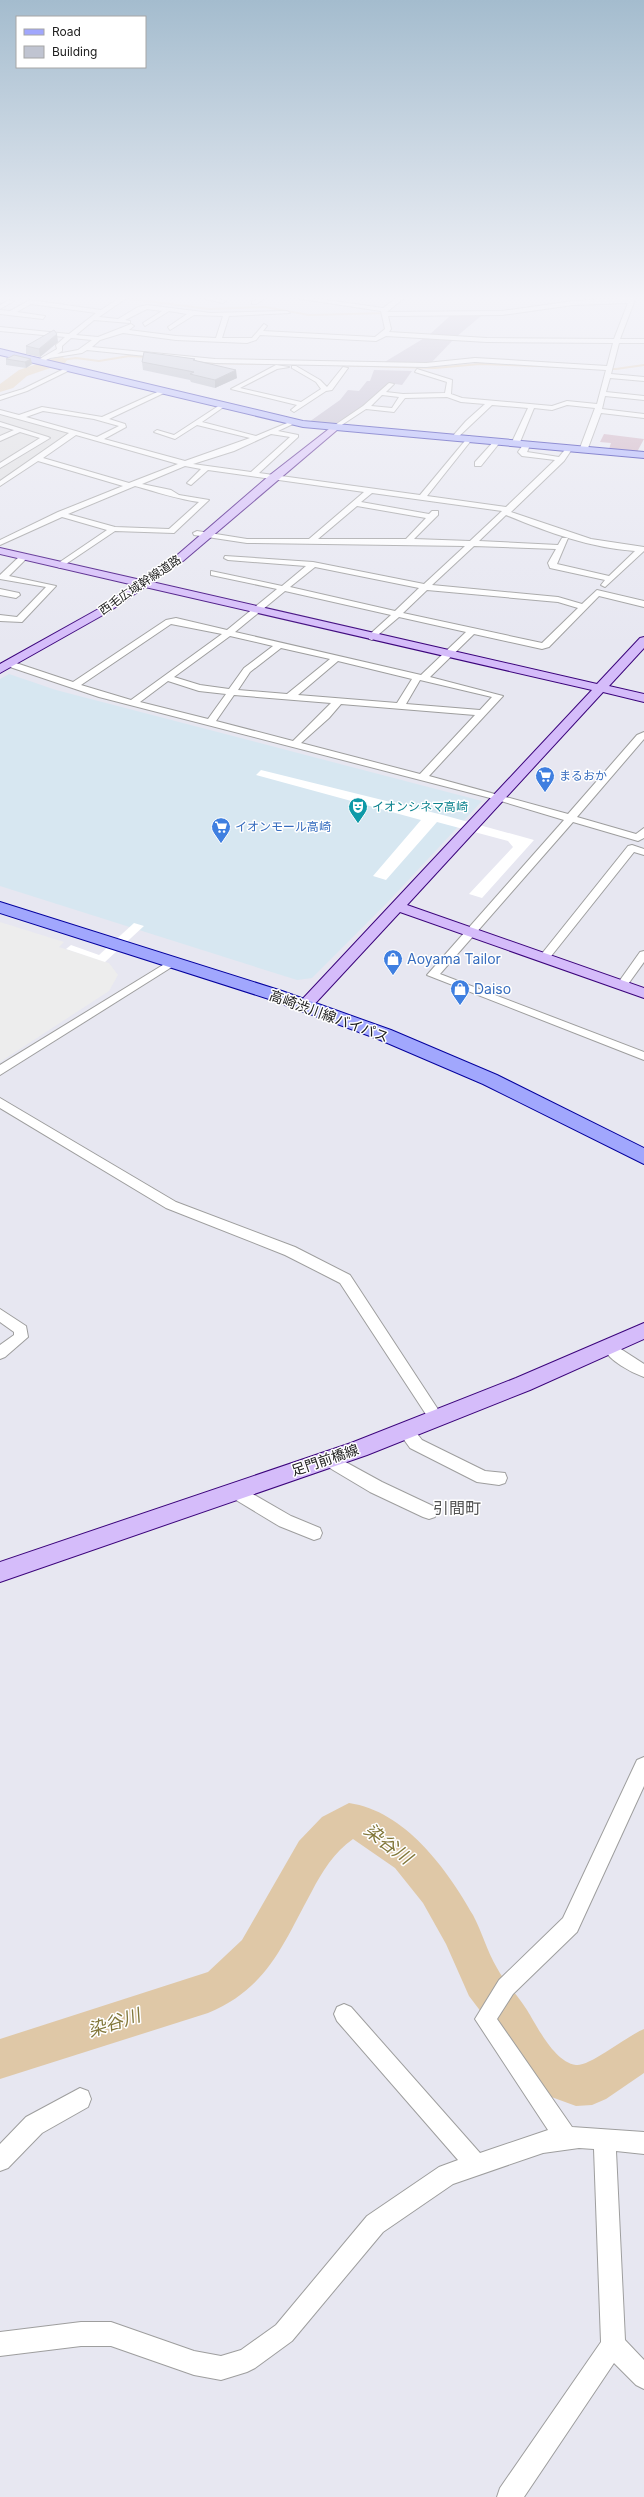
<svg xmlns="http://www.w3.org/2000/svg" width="644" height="2497" font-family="Inter,'Noto Sans JP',sans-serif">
  <rect width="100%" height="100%" fill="#e7e7f1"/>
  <polygon fill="#dededf" points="0,411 73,434 0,484"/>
  <polygon fill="#d7e7f1" points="9,674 56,690 482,801 387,903 312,978 297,980 0,886 0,679"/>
  <g fill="#b9b2c6">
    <polygon points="450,316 481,316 456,337 429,335"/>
    <polygon points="426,337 454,339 430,364 383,363"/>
    <polygon points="374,370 412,371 402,385 389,383 362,407 337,425 309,422 340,400 348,390 359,391 367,381 370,381"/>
  </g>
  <polygon fill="#caa8b9" points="604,434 644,439 637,452 609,449 611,443 600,442"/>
  <polygon fill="#ededed" points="0,922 64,942 59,947 109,963 118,975 109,991 0,1062"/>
  <g fill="#fff">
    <polygon points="261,770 443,815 534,840 482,898 469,894 513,847 508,841 437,822 386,880 373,876 421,820 256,775"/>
    <polygon points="134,923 144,926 105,962 66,949 71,945 99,955"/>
  </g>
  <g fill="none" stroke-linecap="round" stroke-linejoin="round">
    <g stroke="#dfc8a7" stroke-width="2">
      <polyline points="115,297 209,309 265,307 309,315 387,313"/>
      <polyline points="630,299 644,298"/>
      <polyline points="61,360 76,358 99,361 129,356 148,357"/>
      <polyline points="203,363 280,364"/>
      <polyline points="335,365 435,368 480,364 567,367"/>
      <polyline points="594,369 616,369 644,365"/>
    </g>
    <g fill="#dfc8a7" fill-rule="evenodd">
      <polygon points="61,356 67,360 65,363 27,376 13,388 0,392 0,384 19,370"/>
      <path d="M349,1803C405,1811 447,1869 473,1915C482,1932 487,1951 497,1968C505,1983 518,1995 527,2010C537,2026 554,2062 576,2065C589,2067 627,2036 644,2029V2073L606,2099L592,2105L576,2106L546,2095L520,2075L494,2029L469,1996L446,1944L423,1903L395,1868L353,1839C334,1852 322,1872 312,1891C283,1944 268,1988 208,2013L0,2079V2039L208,1972L242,1940L299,1841L322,1817Z"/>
    </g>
    <g stroke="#9e9e9e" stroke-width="2">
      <g id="street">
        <path d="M121,297H128L99,317L118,319L138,307L147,305L211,313L287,311L290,313L229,316L222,338H252L264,324L267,326L263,331L375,337L385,329L381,311L288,297H305L383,308L398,297H405L387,312L502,311L573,301L636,297L620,339H644V343H619L611,374L644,377V381L610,378L606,392L644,396V400L605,396L602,409L644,414V418L601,413L588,448L584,450L580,448L595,408L567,405L552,410L534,408L520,442L516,444L512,442L528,408L492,405L456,439L452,437L466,421L485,404L461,402L447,397L405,398L394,412L366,409L334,430L332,427L363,406L389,383L394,384L386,392L403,394L445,393L447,382L415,372L417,369L452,380L451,394L462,398L552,406L567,401L597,404L606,370L475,362L426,367L215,363L87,350L82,353L50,358L40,363L38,360L57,349L56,345L65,337L0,331V327L69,334L96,313L31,304L17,312L45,316L43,319L0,314V310L10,311L30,300L101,310ZM628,303L614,339L487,338L389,332L391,329L388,316L502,315L573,305ZM147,309L162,311L143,323L145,326L169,311L187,314L168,327L170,330L194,315L223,316L216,338L176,336L129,330L134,326L131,324L98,337L76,335L94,320L130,323V321L125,320ZM123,333L176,340L247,343L256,340L260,335L376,341L386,336L487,342L613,343L607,366L475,358L426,363L215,359L92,347L100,340ZM71,338L92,340L78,350L57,354L62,351V346ZM382,395L399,397L392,408L371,406Z"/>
        <polygon points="198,297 211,297 226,301 223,303"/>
        <polygon points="260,297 267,297 256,304 252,304 252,302"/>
        <polygon points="9,300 14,301 0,309 0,305"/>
        <polygon points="276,365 289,367 277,369 240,388 301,402 321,389 316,382 292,368 292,366 296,366 320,380 327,387 343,367 348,368 332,390 326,391 294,412 291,410 297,405 231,389"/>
        <polygon points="70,366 72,369 27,391 0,400 0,396 23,389"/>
        <path d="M164,389L166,392L109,419L125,424L126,427L104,439L185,461L250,438L197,425L175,439L154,432L157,430L174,435L223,403L225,406L202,422L256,436L292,421L297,422L278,431L298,435V437L259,473L420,495L469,436L473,438L427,496L506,507L555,460L522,456L518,452L525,442L531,443L527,452L559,457L568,446H574L564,461L511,512L591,539L644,547V551L605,587L601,585L605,580L550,568L548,563L556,549L474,546L432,585L558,597L582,604L597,590L644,601V607L599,596L549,647L542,649L474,634L430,677L503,696L429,776L568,814L637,735L644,732V739L577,817L636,834L644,828V838L638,841L573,822L440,974L644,1052V1060L427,975L564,820L494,799L99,697L7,666L6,664L10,661L73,682L166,620L176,618L227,630L277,589L211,575V571L282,586L306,566L228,560L224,558L225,556L313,562L424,584L465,546L247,543L194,535L193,533L197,531L247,539H309L364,492L208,470L191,485L187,483L201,469L185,466L142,484L171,490L179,495L209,500L174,533L115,531L60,568L56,566L57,564L107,530L62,517L0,545V540L58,512L123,486L38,461L0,486V481L69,433L0,414V410L19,415L42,407L102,417ZM43,411L94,419L119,426L97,437L26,417ZM271,434L290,437L251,472L193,464L234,451ZM76,435L178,464L129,483L43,458ZM135,486C157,492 177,499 199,502L169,529L115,527L68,514ZM372,493L502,511L470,541L414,539L438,515V511H432L429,514L361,502ZM357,506L426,518L406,539H318ZM506,515C547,532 590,548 635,551L609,576L557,564L568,538H562L558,545L479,541ZM315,567L419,588L395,611L290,587ZM427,590L558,602L578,608L542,643L403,613ZM285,591L391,615L369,635V639L372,640L399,617L466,632L421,675L235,632ZM171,624L222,634L131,700L81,685ZM230,636L273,646L244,668L229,689L200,685L174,677ZM281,648L330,659L287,694L238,690L250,672ZM338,661L412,679L397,703L298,695ZM420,680L492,697L480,710L406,704ZM168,681L199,691L226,694L208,719L140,702ZM234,695L331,703L293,741L216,721ZM341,704L475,715L420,774L301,743L329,718Z"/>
        <polygon points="0,422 48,437 50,438 0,468 0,463 40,438 20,432 0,441 0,436 14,430 0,426"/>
        <polygon points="495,440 501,441 481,466 475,466 475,462"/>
        <polygon points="21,555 28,557 9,576 56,586 22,622 0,621 0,615 17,617 46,587 0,579 0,575"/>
        <polygon points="0,589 19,593 20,595 16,598 0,595"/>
        <polygon points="632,845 644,849 644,855 634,852 548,960 540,960 540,956 628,846"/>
        <polygon points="644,951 644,962 626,987 618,987 618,983 640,952"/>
        <polygon points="171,960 177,963 175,965 0,1075 0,1065"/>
        <polygon points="0,1098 176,1202 295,1247 350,1275 441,1414 444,1418 441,1422 436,1424 431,1422 340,1283 285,1255 166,1208 0,1108"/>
        <polygon points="0,1309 26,1326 28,1337 5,1357 0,1359 0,1345 14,1335 14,1332 0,1322"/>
        <path d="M610,1342L644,1364V1377C630,1372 610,1361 603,1348L605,1344Z"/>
        <polygon points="405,1424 411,1426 422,1440 485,1471 505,1473 507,1478 505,1483 499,1485 477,1482 410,1448 397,1430 399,1426"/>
        <polygon points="329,1453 382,1482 435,1507 437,1512 435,1517 429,1519 423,1517 370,1492 323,1464 321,1459 323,1454"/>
        <polygon points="237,1485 291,1516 320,1528 322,1533 320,1538 314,1540 279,1526 231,1497 229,1492 231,1487"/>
        <polygon points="644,1757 644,1786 577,1932 513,1994 497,2019 572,2127 644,2132 644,2154 616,2151 625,2340 644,2360 644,2389 636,2385 614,2363 524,2497 497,2497 500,2488 601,2342 594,2149 579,2148 543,2153 453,2184 383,2232 292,2341 255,2368 247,2372 221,2380 194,2375 111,2346 81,2346 0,2356 0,2332 81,2322 111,2322 194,2351 221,2356 241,2350 276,2325 367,2216 439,2167 458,2160 337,2021 334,2014 337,2007 344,2004 351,2007 480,2153 548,2130 475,2019 499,1980 563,1918 637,1760"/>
        <polygon points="80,2088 88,2091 91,2099 88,2107 42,2133 8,2168 0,2171 0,2144 26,2117"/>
      </g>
    </g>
    <g stroke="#3b047b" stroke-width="2">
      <g id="secondary">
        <polygon points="334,425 339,428 337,430 183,561 152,582 597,684 640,638 644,637 644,648 609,686 644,694 644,702 603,692 407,905 644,988 644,998 400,912 310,1009 304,1011 296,1006 592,690 145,587 110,611 0,673 0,664 102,607 134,585 0,554 0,548 141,580 175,557 270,475"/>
        <polygon points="644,1323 644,1339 530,1390 367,1455 0,1582 0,1562 351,1443 516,1378"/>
      </g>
    </g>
    <g stroke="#04009d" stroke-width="2">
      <g id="primary">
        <polygon points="0,349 303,421 644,452 644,458 303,427 0,355"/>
        <polygon points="0,902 282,991 391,1030 497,1075 644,1148 644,1164 483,1084 378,1039 269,999 0,913"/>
      </g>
    </g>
    <use href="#street" fill="#fff" fill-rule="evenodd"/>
    <use href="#secondary" fill="#d5bcfa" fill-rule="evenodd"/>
    <use href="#primary" fill="#a1a7fd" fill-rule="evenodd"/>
  </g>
  <g fill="#a5a9b4">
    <polygon points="58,342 40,357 26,354 26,346"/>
    <polygon points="14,355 32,364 26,368 6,365 6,359"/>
    <polygon points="195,360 237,378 215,388 191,382 190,380 143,370 142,362"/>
  </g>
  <g fill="#868992">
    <polygon points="57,334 58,342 40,357 39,349"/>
    <polygon points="31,359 32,364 26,368 25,362"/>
    <polygon points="236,370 237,378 215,388 215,380"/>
  </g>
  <g fill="#c0c4d1" stroke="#868992">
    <polygon points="54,330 57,334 39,349 26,346"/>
    <polygon points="144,352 195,359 193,360 236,370 215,380 190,374 194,372 142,362"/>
    <polygon points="14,355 31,359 25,362 6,359"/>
  </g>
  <linearGradient id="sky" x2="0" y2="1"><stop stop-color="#a4bcce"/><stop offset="0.46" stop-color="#f4f4f9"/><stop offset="1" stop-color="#f4f4f9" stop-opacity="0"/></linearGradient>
  <rect width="644" height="647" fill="url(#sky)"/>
  <defs>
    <g id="supermarket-pin" transform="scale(1)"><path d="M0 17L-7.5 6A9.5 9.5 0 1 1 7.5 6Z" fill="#3f7fe0" stroke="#fff"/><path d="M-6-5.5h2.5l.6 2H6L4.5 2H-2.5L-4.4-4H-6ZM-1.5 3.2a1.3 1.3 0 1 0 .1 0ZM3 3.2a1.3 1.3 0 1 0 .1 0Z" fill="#fff"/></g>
    <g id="theatre-pin" transform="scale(1)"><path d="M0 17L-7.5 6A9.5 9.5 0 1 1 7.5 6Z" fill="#0f9aa8" stroke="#fff"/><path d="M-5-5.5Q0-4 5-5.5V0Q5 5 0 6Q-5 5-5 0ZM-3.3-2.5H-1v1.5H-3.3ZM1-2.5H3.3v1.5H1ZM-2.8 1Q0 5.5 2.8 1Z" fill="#fff"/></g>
    <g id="shop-pin" transform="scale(1)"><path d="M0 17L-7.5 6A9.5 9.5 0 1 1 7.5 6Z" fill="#3f7fe0" stroke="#fff"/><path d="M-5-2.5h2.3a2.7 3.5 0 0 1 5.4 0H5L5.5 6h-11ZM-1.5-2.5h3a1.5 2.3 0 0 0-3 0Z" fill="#fff"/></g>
  </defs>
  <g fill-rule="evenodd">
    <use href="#supermarket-pin" x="545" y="776"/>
    <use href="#theatre-pin" x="358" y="807"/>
    <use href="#supermarket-pin" x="221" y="827"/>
    <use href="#shop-pin" x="393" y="959"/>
    <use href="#shop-pin" x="460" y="989"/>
  </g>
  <g text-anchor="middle" stroke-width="3" stroke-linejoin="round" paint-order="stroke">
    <g font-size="12" fill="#212121" stroke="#fff">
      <text transform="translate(140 585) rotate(-34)" y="4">西毛広域幹線道路</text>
    </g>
    <g font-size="12" fill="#366cbe" stroke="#fff" text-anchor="start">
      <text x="559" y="780">まるおか</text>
      <text x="235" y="831">イオンモール高崎</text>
    </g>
    <g font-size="12" fill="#0d838f" stroke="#fff" text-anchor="start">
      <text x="372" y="811">イオンシネマ高崎</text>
    </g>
    <g font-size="14" fill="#366cbe" stroke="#fff" text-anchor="start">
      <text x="407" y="964">Aoyama Tailor</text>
      <text x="474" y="994">Daiso</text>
    </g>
    <g font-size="14" fill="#212121" stroke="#fff">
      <text transform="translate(329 1016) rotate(20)" y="5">高崎渋川線バイパス</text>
      <text transform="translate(325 1460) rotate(-19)" y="5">足門前橋線</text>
    </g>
    <g font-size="16" fill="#545454" stroke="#fff">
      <text x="457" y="1514">引間町</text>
    </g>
    <g font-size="18" font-style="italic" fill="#82773a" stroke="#fff">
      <text transform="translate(388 1844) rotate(37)" y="6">染谷川</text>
      <text transform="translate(114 2023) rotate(-18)" y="6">染谷川</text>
    </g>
  </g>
  <rect x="16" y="16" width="130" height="52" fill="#ffffff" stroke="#a6a6a6"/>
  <rect x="24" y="29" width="20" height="6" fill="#a1a7fd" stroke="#a6a6a6"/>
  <text x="52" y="36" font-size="12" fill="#212121">Road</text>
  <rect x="24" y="46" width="20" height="12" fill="#c0c4d1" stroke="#a6a6a6"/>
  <text x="52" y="56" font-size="12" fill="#212121">Building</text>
</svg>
